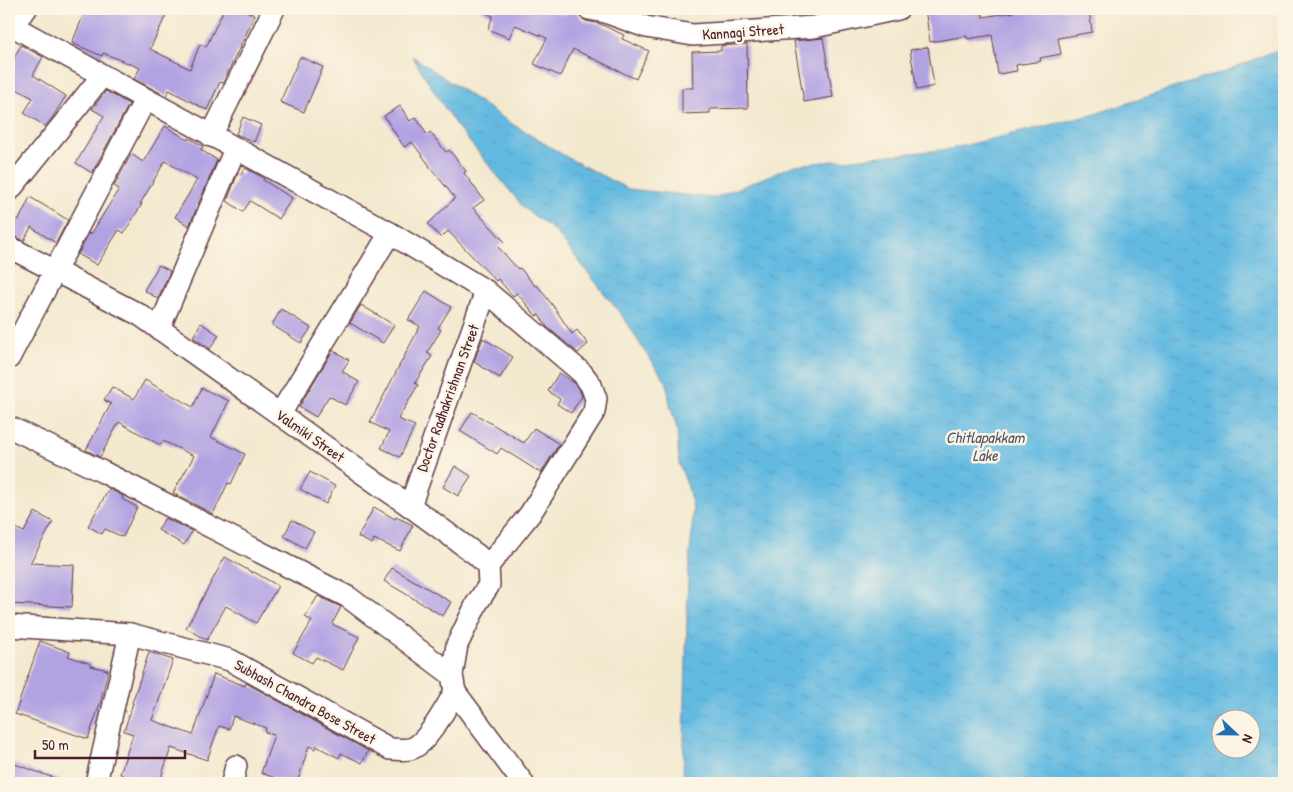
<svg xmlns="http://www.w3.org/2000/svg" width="1293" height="792" font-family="'Patrick Hand',sans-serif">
  <defs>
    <pattern id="water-ripples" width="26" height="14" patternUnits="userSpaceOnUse" patternTransform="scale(1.25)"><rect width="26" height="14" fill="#64bae1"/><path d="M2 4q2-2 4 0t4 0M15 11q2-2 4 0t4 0" fill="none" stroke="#589fc1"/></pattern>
  </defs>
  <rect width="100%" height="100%" fill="#fcf5e5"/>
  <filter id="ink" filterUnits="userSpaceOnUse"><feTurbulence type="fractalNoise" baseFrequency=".02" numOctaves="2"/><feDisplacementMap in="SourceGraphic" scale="10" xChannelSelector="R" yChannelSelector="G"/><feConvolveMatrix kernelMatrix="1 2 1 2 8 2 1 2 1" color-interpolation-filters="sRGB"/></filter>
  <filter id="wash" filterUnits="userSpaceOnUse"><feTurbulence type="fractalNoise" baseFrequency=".0096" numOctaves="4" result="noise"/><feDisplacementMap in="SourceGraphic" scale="20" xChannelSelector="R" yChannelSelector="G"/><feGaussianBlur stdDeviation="1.12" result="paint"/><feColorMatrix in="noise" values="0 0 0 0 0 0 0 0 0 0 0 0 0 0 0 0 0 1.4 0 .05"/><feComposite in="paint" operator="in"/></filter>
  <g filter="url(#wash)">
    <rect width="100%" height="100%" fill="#f3e9cf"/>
    <path fill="url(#water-ripples)" stroke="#576c86" fill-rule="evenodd" d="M1284,47V783H683L688,576L692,531L693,508L688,487L679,464L677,428L670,405L667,383L643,349L627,322L555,231L524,208L455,124L412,56L512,124L570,159L628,189L714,198L795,165L950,149L1092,115L1231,69ZM1220,720H1250V750H1220Z"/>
    <g id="blocks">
      <g fill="#b1a2e2">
        <polygon points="86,9 169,9 150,49 190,69 200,44 206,47 224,9 241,9 255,15 223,83 220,82 207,110 169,90 166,96 134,79 140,68 103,53 102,56 72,43"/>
        <polygon points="477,9 549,9 565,15 568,9 577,12 581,18 586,21 600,24 624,35 622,39 649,51 636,79 573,49 560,76 534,64 547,38 515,25 509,38 488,29 493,16"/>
        <polygon points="925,9 982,9 983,17 1014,12 1014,9 1089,9 1092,32 1058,38 1061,54 1040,58 1041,61 1016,65 1017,71 998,74 992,35 967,39 967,36 930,42"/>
        <polygon points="823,38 833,97 804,102 794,41"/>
        <polygon points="747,44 748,108 710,109 710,113 682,114 682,88 693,88 692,52 721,51 721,46"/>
        <polygon points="21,45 43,57 33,75 66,96 52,118 45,126 24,113 33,98 9,85 9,67"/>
        <polygon points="928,47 934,86 917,90 910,50"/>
        <polygon points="300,57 323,67 304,112 280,102"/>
        <polygon points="106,91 129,104 92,173 76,163 104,116 92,109"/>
        <polygon points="400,106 410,121 416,117 427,135 430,132 446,152 449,150 466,171 464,173 484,200 473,208 504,241 498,247 518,269 520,268 535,286 537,285 554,307 572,334 577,330 588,344 578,353 547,327 539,315 536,316 517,293 513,296 498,279 496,281 448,231 441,238 428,224 455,198 429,166 430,166 412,142 404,147 384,116"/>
        <polygon points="243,117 261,125 254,142 236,134"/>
        <polygon points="165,126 188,140 189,138 203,146 201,150 217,160 189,226 175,217 197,180 165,161 140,204 142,204 124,233 119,230 97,265 78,254 89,233 91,234 119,189 114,186 131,154 143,162"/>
        <polygon points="245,168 264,178 263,180 292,198 279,219 250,201 243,212 227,201 238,173 241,175"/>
        <polygon points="30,197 68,220 56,243 31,227 24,241 15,236 9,235 9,215 19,220"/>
        <polygon points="159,265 170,271 158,299 144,290"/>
        <polygon points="426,291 451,307 438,328 441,330 427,353 432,356 415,383 418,385 398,419 415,426 400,457 381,448 389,432 370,422 420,326 408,320"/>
        <polygon points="361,305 394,325 383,343 350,323"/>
        <polygon points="281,309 311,328 301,343 272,325"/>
        <polygon points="201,323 219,335 210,349 193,337"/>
        <polygon points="483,338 513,357 500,378 474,362"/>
        <polygon points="333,350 349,360 342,371 359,382 345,405 329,396 316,417 299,407"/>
        <polygon points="559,373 573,382 580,391 582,396 571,413 557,404 560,399 548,391"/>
        <polygon points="145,380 193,407 202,388 229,401 211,437 245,454 231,484 228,483 213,514 173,493 194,456 163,441 160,445 119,422 100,457 86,450 111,404 104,400 112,387 134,399"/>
        <polygon points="472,412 524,443 534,428 559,444 541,473 501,448 497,454 460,431"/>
        <polygon points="455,466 471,476 458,496 443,487"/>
        <polygon points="310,472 335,486 326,504 300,489"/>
        <polygon points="109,489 123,496 122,499 137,507 123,537 105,529 102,534 88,526"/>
        <polygon points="374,507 395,519 396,517 413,525 400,551 374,539 372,544 358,537"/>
        <polygon points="35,512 53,522 30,563 74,565 72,607 9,604 9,525 24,532"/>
        <polygon points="165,518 192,531 184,545 158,530"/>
        <polygon points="292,520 314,532 305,548 284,536"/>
        <polygon points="225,557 253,573 254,572 278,586 256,623 226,606 207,640 186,628"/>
        <polygon points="392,568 451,602 443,616 384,581"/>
        <polygon points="318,596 341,607 332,624 359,637 343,670 316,657 312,663 293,653 312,621 305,617"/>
        <polygon points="40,641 70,652 68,656 91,664 91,666 108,670 101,701 88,739 15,714"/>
        <polygon points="149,652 173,660 152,720 193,735 214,674 245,686 246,683 368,751 362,763 341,753 339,758 316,746 315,749 309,746 297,783 290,783 261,773 274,735 265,732 266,728 233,716 229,729 219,726 207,760 171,748 159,783 124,783 126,777 120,774 133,734 124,731 133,703 132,703"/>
        <polygon points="9,762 63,781 63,783 9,783"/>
      </g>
    </g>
  </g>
  <g filter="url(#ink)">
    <use href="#blocks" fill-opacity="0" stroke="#633d44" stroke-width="1"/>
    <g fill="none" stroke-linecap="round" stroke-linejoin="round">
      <g stroke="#633d44" stroke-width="24">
        <g id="minor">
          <polyline points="589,9 605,12 646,27 693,35 814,27 898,9"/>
          <polyline points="9,24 390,233 486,291 582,373 591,385 596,399 594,412 530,514 488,566"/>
          <polyline points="9,26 26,9"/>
          <polyline points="211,136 274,9"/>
          <polyline points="9,191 102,76"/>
          <polyline points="9,247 140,315 375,482 410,506 477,555 488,566 489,585 477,603 457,645 452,675 455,692 523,783"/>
          <polyline points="159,329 235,149"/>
          <polyline points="9,358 145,100"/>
          <polyline points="280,414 390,233"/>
          <polyline points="9,427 103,472 348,597 452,675"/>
          <polyline points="410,506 486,291"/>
          <path d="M9,626L130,634L230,660L390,749C397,749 406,751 413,748C429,741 446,707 455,692"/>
          <polyline points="96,783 130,634"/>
          <polyline points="232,783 236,766"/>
        </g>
      </g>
      <use href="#minor" stroke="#fff" stroke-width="21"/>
    </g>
  </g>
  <g text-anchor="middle" stroke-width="5" stroke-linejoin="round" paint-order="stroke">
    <g font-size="15" fill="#4a1f2b" stroke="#fcf5e5">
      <text transform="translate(743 32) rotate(-4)" y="5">Kannagi Street</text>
      <text transform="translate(448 398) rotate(-70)" y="5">Doctor Radhakrishnan Street</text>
      <text transform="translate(310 436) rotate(35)" y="5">Valmiki Street</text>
      <text transform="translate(305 702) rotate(29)" y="5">Subhash Chandra Bose Street</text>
    </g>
    <g font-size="16" font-style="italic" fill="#53556b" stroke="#fcf5e5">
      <text x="985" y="443">Chitlapakkam<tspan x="985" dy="18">Lake</tspan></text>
    </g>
  </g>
  <rect width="1293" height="792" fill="none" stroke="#fcf5e5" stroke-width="30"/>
  <g transform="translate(1236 734) rotate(112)"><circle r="24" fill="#fcf5e5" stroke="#b59f9b"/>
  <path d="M0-4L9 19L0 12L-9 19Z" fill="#1f6fb2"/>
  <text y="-8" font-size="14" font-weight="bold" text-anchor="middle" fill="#4a1f2b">N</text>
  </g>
  <path d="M35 750v8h150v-8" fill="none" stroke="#4a1f2b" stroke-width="2.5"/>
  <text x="42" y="750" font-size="15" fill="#4a1f2b" stroke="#fcf5e5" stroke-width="4" paint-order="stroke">50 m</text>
</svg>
